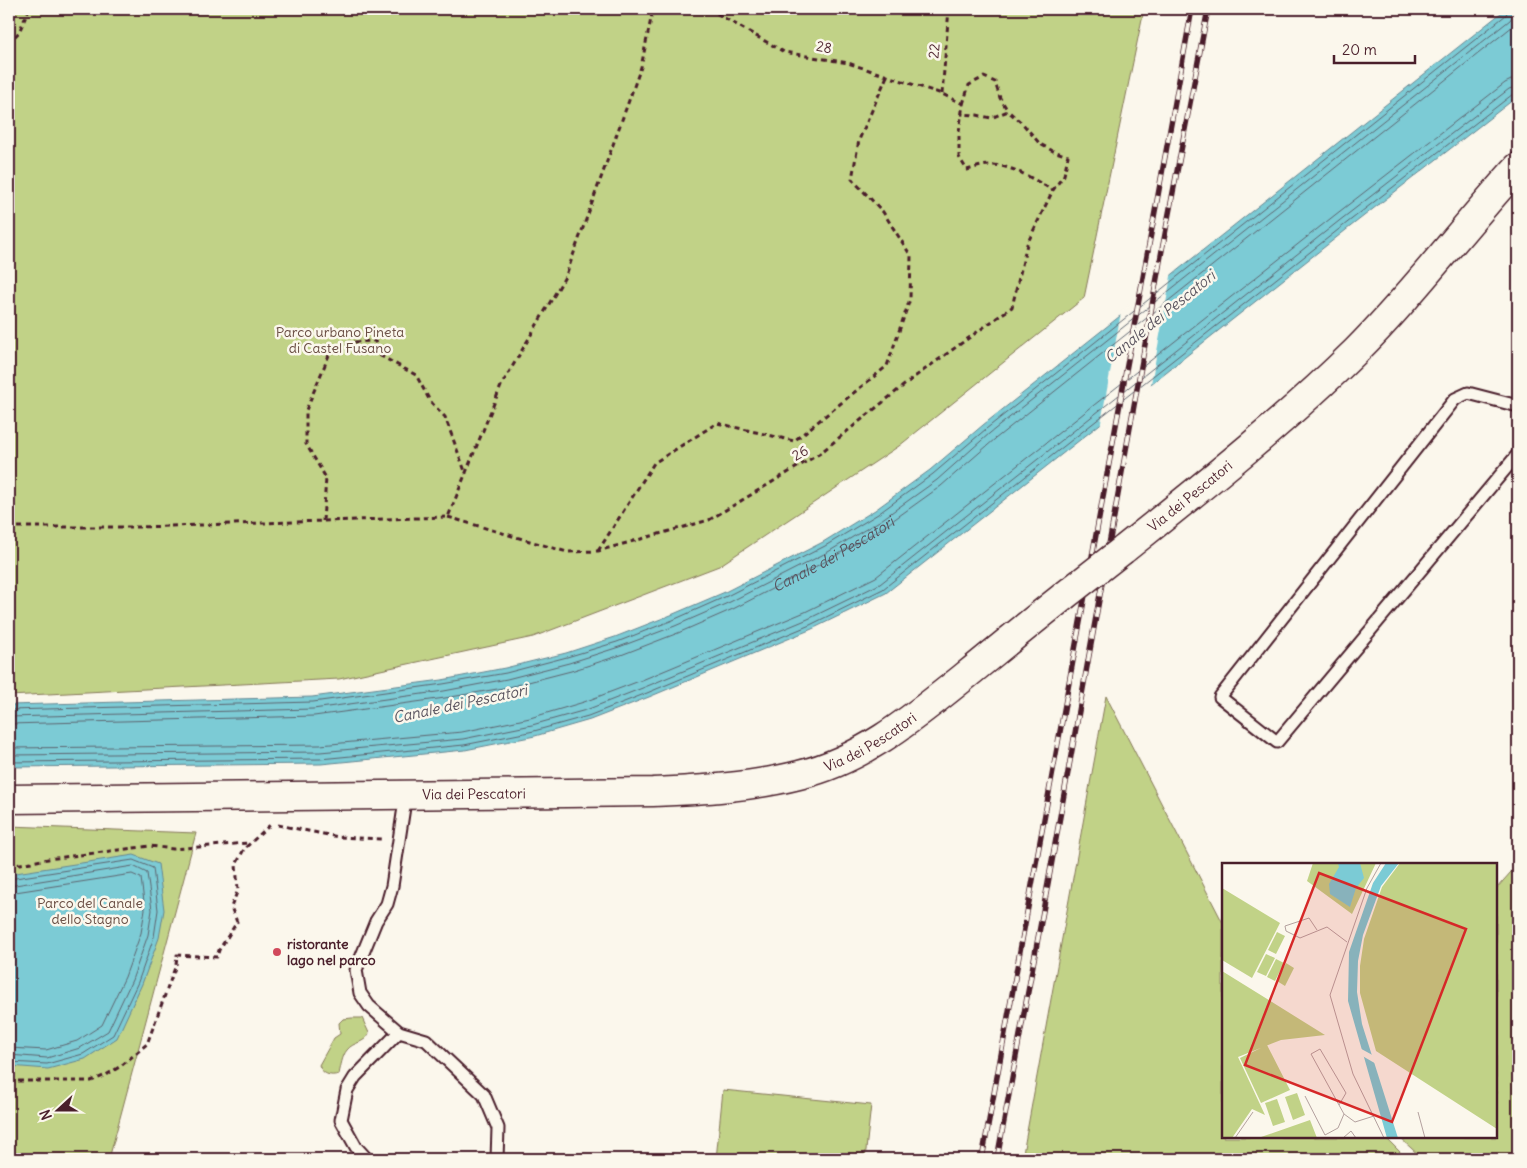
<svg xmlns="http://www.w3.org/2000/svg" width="1527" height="1168" font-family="Delius,sans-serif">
  <rect width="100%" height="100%" fill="#fbf7ec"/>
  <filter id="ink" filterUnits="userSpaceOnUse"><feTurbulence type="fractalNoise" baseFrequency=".02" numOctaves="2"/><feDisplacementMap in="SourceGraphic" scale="10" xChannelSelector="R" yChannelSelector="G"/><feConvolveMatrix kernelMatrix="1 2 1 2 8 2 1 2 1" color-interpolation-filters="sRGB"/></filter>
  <g filter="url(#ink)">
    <g fill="#c1d287" stroke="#867859">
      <polygon points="9,9 1144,9 1084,298 899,446 719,566 533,637 339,679 9,696"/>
      <polygon points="1106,696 1223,923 1223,1137 1385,1137 1407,1159 1022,1159"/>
      <polygon points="9,826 196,833 109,1159 9,1159"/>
      <polygon points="1518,864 1518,1159 1423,1159 1399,1137 1496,1137 1496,889"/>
      <path d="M352,1018H362L369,1033C365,1044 354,1041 347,1050C342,1056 341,1066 339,1074C330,1077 322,1074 319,1065L334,1038L340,1034L339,1023L343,1019Z"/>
      <polygon points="723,1090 871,1105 865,1159 716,1159"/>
    </g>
    <g fill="#7bcbd5" stroke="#678691">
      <polygon points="1506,9 1518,9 1518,96 1346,230 886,593 812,629 649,697 590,720 535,736 465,750 321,764 9,767 9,705 312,697 442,680 505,668 566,653 615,637 671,615 725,592 823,542 875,510 930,470 983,425"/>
      <polygon points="134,855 158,864 164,910 159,938 142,984 117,1038 85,1059 48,1069 9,1066 9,874"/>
    </g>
    <polygon fill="#fbf7ec" points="1172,271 1150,389 1100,428 1121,312"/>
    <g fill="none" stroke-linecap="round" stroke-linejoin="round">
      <g stroke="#5e646f" stroke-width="1">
        <polyline points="9,710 313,702 443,684 506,673 567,657 617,642 673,620 727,596 825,546 878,514 933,474 986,429 1506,15 1508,9"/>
        <polyline points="9,717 313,709 444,691 507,679 569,663 619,647 675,626 730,602 828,552 881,520 937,480 990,433 1510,20 1514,14 1515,9"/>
        <path id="s1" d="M9,724L314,716L445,698L509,687L571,671L621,655L678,633L733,609L832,558L885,526L941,486L995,439L1518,22"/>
        <polyline points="9,748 320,745 462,732 530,718 584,702 642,680 805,612 876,577 1335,215 1505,83 1511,80 1518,79"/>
        <polyline points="9,755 320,752 463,739 532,725 586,710 645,687 808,619 880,584 1339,221 1509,89 1518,86"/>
        <polyline points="9,762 320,759 464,745 534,731 588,716 647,693 810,625 883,589 1343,226 1513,94 1518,93"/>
        <polyline points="9,879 133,860 153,868 158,910 154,937 138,982 113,1035 83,1054 47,1064 9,1062"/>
        <polyline points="9,886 133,866 147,873 152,910 148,935 132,980 108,1031 80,1048 47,1058 9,1055"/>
        <polyline points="9,893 132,874 141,878 145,910 141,933 125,977 102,1025 77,1041 46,1050 9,1048"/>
      </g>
      <g stroke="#4a1f2b" stroke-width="15">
        <g id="service">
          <polyline points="1518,406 1468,393 1455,399 1220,697 1277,742 1518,454"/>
          <polyline points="406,794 392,886 387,904 376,921 356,970 360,993 369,1006 399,1032 426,1040 484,1095 498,1128 497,1159"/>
          <polyline points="367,1159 356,1147 341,1120 347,1090 355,1077 399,1032"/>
        </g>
      </g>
      <g stroke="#4a1f2b" stroke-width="31">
        <g id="tertiary">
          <path id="s2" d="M1123,550C1203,486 1283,423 1356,351C1414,293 1463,227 1518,167"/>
          <path id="s3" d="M9,799L653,792C701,790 752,787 799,775C863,760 914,717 964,677C997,650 1030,623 1064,596"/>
        </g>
      </g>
      <g stroke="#4a1f2b" stroke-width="3" stroke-dasharray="5 4" stroke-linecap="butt">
        <path d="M709,9L784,52L848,63L942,94L963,104L959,132V157L967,170C974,168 983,165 990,165C1013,165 1034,180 1053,190"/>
        <polyline points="9,43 19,32 29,9"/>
        <polyline points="942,94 949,9"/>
        <polyline points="963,104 969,85 984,77 995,82 1000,98 1008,111"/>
        <polyline points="448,517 567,552 598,551 709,520 819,454 913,378 1012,307 1027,244 1053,190 1064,175 1068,156 1053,151 1040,144 1023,124 1008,111 991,118 977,115 961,114"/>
        <polyline points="323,521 326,478 306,444 306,410 332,348 352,342 375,341 379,355 416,375 430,401 445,417 466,474"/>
        <polyline points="9,527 139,527 448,517 501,386 566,275 641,67 653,9"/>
        <polyline points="598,551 654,463 717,423 794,441 887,366 910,299 911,256 883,212 852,179 859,140 887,76"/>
        <polyline points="278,825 338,837 381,839"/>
        <polyline points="9,866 48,859 150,846 173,849 248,843"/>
        <polyline points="9,1081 91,1081 106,1075 121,1066 147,1044 176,965 177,955 217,957 219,950 237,922 231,907 238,890 236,865 244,849 270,825"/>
      </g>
      <use href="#service" stroke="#fbf7ec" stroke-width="11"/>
      <use href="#tertiary" stroke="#fbf7ec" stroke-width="28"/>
      <g stroke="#4a1f2b" stroke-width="5.5">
        <g id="rail">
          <polyline points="982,1159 1192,9"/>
          <polyline points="997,1159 1043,911 1162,250 1208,9"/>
        </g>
      </g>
      <use href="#rail" stroke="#fbf7ec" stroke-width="4" stroke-dasharray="11" stroke-linecap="butt"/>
      <g stroke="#4a1f2b" stroke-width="31" stroke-linecap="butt">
        <polyline id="tertiary-bridge" points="1064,596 1123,550"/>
      </g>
      <use href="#tertiary-bridge" stroke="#fbf7ec" stroke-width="28"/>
    </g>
  </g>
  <circle fill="#d1495b" stroke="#fbf7ec" stroke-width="2" cx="277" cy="952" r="5"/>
  <g text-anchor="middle" stroke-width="5" stroke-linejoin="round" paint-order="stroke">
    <g font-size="14" fill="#4a1f2b" stroke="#fbf7ec">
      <text transform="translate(824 47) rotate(10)" y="5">28</text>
      <text transform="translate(934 51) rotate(-85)" y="5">22</text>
      <text transform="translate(800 453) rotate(-31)" y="5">26</text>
      <text dy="5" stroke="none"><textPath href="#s2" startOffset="86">Via dei Pescatori</textPath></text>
      <text dy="5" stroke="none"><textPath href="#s3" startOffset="870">Via dei Pescatori</textPath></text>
      <text dy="5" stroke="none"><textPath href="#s3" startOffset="465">Via dei Pescatori</textPath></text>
    </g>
    <g font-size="14" fill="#684c42" stroke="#fbf7ec">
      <text x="340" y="337">Parco urbano Pineta<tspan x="340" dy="16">di Castel Fusano</tspan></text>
      <text x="90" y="908">Parco del Canale<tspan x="90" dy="16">dello Stagno</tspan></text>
    </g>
    <g font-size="14" font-weight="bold" fill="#4a1f2b" stroke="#fbf7ec" text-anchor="start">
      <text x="287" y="949">ristorante<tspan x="287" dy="16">lago nel parco</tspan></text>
    </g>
    <g font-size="15" font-style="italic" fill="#59535e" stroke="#fbf7ec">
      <text transform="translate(1160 317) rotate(-39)" y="5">Canale dei Pescatori</text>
      <text dy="5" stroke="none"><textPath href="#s1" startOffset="854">Canale dei Pescatori</textPath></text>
      <text transform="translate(460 704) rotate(-12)" y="5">Canale dei Pescatori</text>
    </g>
  </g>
  <g transform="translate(1222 863)">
    <rect width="275" height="275" fill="#fbf7ec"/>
    <path d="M91,0H154L130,51L85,18ZM178,0H275V266L154,188L138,130V103L142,76L160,24ZM0,25L58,60L30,115L0,97ZM55,69L63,73L54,91L46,87ZM44,91L53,95L44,113L35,109ZM54,96L62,100L53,118L45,114ZM64,100L72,105L63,123L55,118ZM0,108L103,172L59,177L16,194L43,252L30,246L10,275H0ZM45,182L68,227L39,240L18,195ZM75,230L83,252L71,257L63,234ZM55,236L63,259L51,263L43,240ZM88,257L95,275L39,274Z" fill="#c1d287"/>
    <path d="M116,0H138L142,15L134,25L128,44L108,31L107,21L117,4ZM164,0H177L159,23L141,72L136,98L135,129L140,161L176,275H165L126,138L127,89L151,20Z" fill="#7bcbd5"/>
    <path d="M134,183L154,194L156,202L137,191Z" fill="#fbf7ec"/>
    <path fill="none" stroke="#b4a19f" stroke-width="1" d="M159,0L145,25L108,132L131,211L162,275M95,67L87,55L63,63L64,68L78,75L105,64L125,79M83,233L103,272L116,265L122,251L133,259L152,253M117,242L124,230L98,186L89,191L117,242L122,251M196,249L203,275M13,275L31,249M121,275L129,268L134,275"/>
    <path fill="#d62828" fill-opacity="0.15" stroke="#d62828" stroke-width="2.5" d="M97,10L244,66L170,259L23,202Z"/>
    <rect width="275" height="275" fill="none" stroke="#4a1f2b" stroke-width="2.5"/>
  </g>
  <rect width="1527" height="1168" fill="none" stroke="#fbf7ec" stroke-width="30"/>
  <rect x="15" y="15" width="1497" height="1138" fill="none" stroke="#4a1f2b" stroke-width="2" filter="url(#ink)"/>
  <g transform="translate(58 1110) rotate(249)" stroke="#fbf7ec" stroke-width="4" paint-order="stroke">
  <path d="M0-4L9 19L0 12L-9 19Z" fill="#4a1f2b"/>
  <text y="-8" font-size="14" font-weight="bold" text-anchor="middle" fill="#4a1f2b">N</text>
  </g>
  <path d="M1334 55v8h81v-8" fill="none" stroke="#4a1f2b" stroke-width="2.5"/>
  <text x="1342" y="55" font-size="15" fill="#4a1f2b" stroke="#fbf7ec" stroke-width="4" paint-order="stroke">20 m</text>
</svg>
